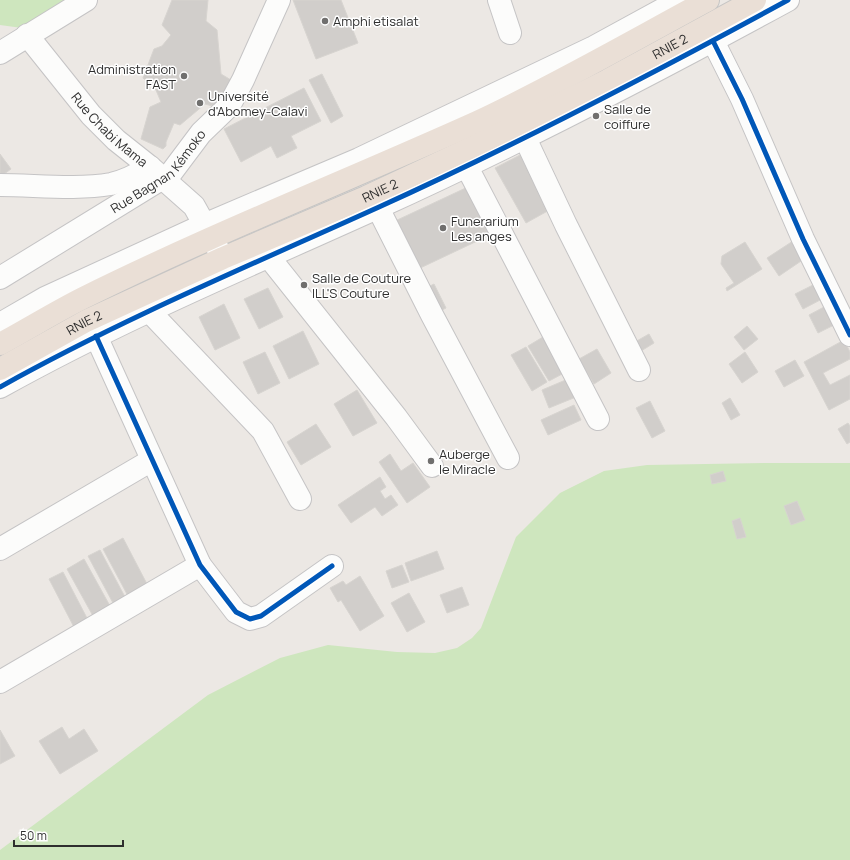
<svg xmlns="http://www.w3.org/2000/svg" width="850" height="860" font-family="Manrope,sans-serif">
  <rect width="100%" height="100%" fill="#ece8e4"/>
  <g fill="#cee6be">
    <polygon points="0,0 77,0 22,28 0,25"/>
    <polygon points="766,463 850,463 850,860 0,860 0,850 208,695 280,658 328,645 397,652 435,653 457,648 472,638 481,628 516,537 560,493 604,471 647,465"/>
  </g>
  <g fill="#d1cecb" stroke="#d7d4d0">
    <polygon points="172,0 208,0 206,21 217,30 221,74 231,80 216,107 205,104 180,125 174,123 166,142 166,146 163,149 141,139 150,107 161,102 153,83 148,82 143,78 154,49 162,46 171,35 162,25"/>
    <polygon points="293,0 341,0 358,43 316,59"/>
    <polygon points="322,74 343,116 331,123 309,80"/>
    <polygon points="304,88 321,121 291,136 297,148 277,158 271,146 241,162 224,129"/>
    <polygon points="0,154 11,169 0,177"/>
    <polygon points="522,154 553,208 526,223 495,168"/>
    <polygon points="470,186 492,234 416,270 393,222"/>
    <polygon points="793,241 804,259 779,276 767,258"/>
    <polygon points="745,242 762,269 727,291 726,288 734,283 721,264 722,256"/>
    <polygon points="434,284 446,308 434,314 422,290"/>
    <polygon points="815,284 822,299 803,309 795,294"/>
    <polygon points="268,288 283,317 259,329 244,299"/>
    <polygon points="224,304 240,338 215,350 199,317"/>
    <polygon points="824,307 834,325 818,333 809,315"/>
    <polygon points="747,326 758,339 744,350 734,337"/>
    <polygon points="303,331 319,364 289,379 273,346"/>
    <polygon points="649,334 654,343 641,351 635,342"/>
    <polygon points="543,337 564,373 549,381 528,346"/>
    <polygon points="844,340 850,352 850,359 823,373 830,385 850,375 850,399 829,410 804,362"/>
    <polygon points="526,347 547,382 532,391 511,355"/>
    <polygon points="597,349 611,373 594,384 579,359"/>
    <polygon points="265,352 280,383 258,394 243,362"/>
    <polygon points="745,352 758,372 742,383 729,364"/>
    <polygon points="795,360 804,376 784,387 775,371"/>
    <polygon points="568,379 576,397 549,408 542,390"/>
    <polygon points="357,390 377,423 353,436 334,404"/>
    <polygon points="730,398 740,415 731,420 722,403"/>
    <polygon points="650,401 665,431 652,438 636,408"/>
    <polygon points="574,405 581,420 548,435 541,420"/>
    <polygon points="848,423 850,426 850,442 847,444 838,429"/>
    <polygon points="316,424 331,447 301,465 287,442"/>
    <polygon points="390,454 401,471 413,463 430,487 407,503 379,462"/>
    <polygon points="723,471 726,481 712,484 710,475"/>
    <polygon points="380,477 386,487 380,491 385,499 391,495 398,505 382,516 375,507 351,523 338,505"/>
    <polygon points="797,501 805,520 791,525 784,506"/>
    <polygon points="740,518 746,537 737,539 732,521"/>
    <polygon points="123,538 148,586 128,596 103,549"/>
    <polygon points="100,550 125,597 113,603 88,556"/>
    <polygon points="437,551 444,569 411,581 405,563"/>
    <polygon points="84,559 110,606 93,616 67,569"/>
    <polygon points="402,565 409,582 392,588 386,571"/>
    <polygon points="63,572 89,622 75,629 49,579"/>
    <polygon points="360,576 384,616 360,631 341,600 338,602 330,588 343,581 346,585"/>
    <polygon points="462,587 469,605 447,613 440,595"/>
    <polygon points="409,593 425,622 407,632 391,603"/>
    <polygon points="62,727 69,739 84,729 98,751 60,774 39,741"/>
    <polygon points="0,730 15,756 0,764"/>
  </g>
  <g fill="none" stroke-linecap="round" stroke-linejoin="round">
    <g stroke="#c5c4c5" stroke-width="24">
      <g id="minor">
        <polyline points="499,0 510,33"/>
        <path id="s1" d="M27,35L91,115L116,140L150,167L194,206L223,258"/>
        <polyline points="713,41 742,99 803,239 850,335"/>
        <polyline points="0,53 86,0"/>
        <polyline points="525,138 566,225 639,370"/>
        <polyline points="467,167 598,419"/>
        <path d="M0,185C35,185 76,190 111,184C125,181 138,174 150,167"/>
        <polyline points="378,208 432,315 508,458"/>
        <polyline points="268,256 396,417 432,466"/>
        <path id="s2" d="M0,278L171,173L201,133L229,106L243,80L279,0"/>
        <polyline points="150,312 263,431 300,499"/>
        <polyline points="0,324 45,298 206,224 359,159 594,47 680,0"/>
        <polyline points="96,336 200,565 236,612 250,619 261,616 332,566"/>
        <path d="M0,387C122,319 251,265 379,207C518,144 654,73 788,0"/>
        <polyline points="0,549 152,460"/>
        <polyline points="0,682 200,565"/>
      </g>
    </g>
    <g stroke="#c6c5c4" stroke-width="24">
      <g id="highway">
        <path d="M0,344C28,329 55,312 83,298C212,234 346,181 477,122C556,85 632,41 708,0"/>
        <path id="s3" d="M0,369L86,321L223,258L366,197L486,141L608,80L755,0"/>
      </g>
    </g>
    <use href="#minor" stroke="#fcfcfb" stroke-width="22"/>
    <use href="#highway" stroke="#eadfd6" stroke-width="22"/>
    <g stroke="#fff" stroke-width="8">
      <g id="cycleway">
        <polyline points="713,41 742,99 803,239 850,335"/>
        <polyline points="96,336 200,565 236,612 250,619 261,616 332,566"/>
        <path d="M0,387C122,319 251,265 379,207C518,144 654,73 788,0"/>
      </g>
    </g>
    <use href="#cycleway" stroke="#0057b8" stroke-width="5"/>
  </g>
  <g fill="#706f6e" stroke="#fff" stroke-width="1.5">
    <circle cx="325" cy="21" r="4"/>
    <circle cx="184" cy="76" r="4"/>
    <circle cx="200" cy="103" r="4"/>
    <circle cx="596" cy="116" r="4"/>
    <circle cx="443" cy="228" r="4"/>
    <circle cx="304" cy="285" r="4"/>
    <circle cx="431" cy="461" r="4"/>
  </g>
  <g text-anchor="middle" stroke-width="3" stroke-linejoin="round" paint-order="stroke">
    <g font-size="13" fill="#2e2e2e" stroke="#fff" text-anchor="start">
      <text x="333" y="26">Amphi etisalat</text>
      <text x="176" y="74" text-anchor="end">Administration<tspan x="176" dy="15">FAST</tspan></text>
      <text x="208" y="101">Université<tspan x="208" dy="15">d'Abomey-Calavi</tspan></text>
      <text x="604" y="114">Salle de<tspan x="604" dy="15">coiffure</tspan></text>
      <text x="451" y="226">Funerarium<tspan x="451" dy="15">Les anges</tspan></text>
      <text x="312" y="283">Salle de Couture<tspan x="312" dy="15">ILL'S Couture</tspan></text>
      <text x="439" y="459">Auberge<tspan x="439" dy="15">le Miracle</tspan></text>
    </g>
    <g font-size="13" fill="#2e2e2e" stroke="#fff">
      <text dy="5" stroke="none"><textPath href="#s3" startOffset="744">RNIE 2</textPath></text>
      <text dy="5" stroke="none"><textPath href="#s1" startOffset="126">Rue Chabi Mama</textPath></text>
      <text dy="5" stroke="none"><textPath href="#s2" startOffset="192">Rue Bagnan Kémoko</textPath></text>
      <text dy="5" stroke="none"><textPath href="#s3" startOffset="420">RNIE 2</textPath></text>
      <text dy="5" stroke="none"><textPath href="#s3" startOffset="96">RNIE 2</textPath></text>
    </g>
  </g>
  <path d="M14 840v6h109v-6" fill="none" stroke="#2e2e2e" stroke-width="2"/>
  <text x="20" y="840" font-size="12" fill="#2e2e2e" stroke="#ffffff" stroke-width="3" paint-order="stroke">50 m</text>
</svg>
